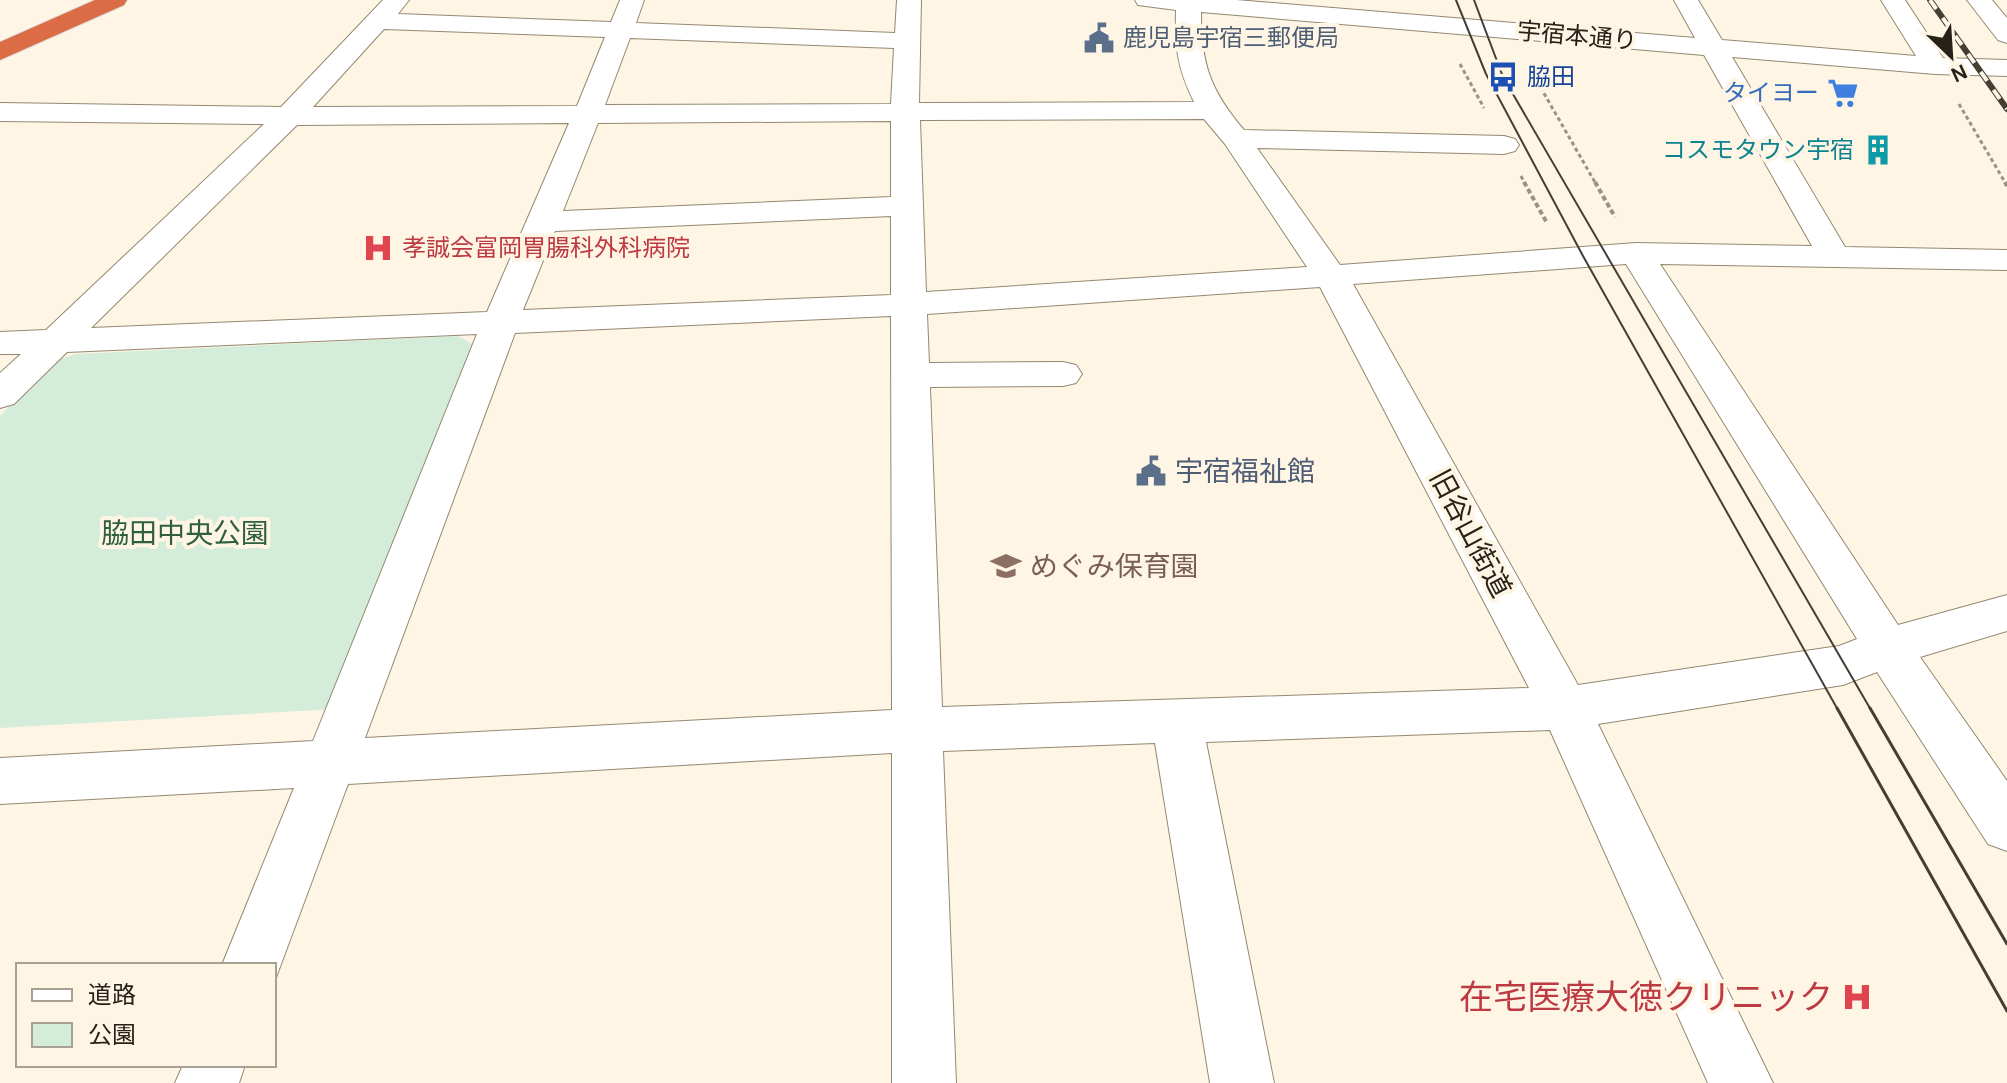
<svg xmlns="http://www.w3.org/2000/svg" width="2007" height="1083" font-family="Karla,'Noto Sans JP',sans-serif">
  <rect width="100%" height="100%" fill="#fef5e5"/>
  <polygon fill="#d4edda" points="458,336 476,346 334,709 0,728 0,416 49,363 75,354"/>
  <g fill="none" stroke-linecap="round" stroke-linejoin="round">
    <g stroke="#94886f" stroke-width="2">
      <g id="minor">
        <path d="M383,0H409L398,14L611,22L620,0H644L636,23L895,33L897,0H921L919,103L1194,102C1177,67 1175,48 1176,10L1138,5L1135,0H1236L1695,38L1674,0H1698L1722,40L1916,56L1881,0H1905L1943,58L2007,60V76L1935,74L1732,57L1845,247L2007,250V270L1660,264L1898,625L2007,595V631L1920,657L2007,781V851L1988,844L1877,672L1843,685L1598,724L1773,1083H1708L1550,730L1206,742L1274,1083H1210L1155,743L943,751L956,1083H892V753L348,784L274,983V965H222L294,788L0,804V758L313,741L477,334L67,352L14,404L0,408V373L21,354H0V332L46,330L264,124L0,121V103L281,107ZM1201,12L1704,55L1812,246L1636,243L1340,265L1257,148L1504,154L1515,151L1519,145L1515,139L1504,136L1244,130C1210,90 1201,64 1201,12ZM384,29L605,37L577,106L313,107ZM630,38L894,48L891,104L605,105ZM1204,119L1225,144L1307,267L926,292L920,120ZM891,121V197L563,211L598,123ZM569,123L487,312L91,328L297,125ZM891,216V295L523,310L555,231ZM1626,264L1857,639L1839,646L1578,685L1353,284ZM1320,287L1529,688L942,707L930,387L1063,386L1076,383L1082,374L1076,365L1063,362L929,363L927,314ZM891,316L892,710L365,738L515,333Z"/>
        <polygon points="1967,0 1992,0 2007,18 2007,43 1998,40"/>
        <polygon points="183,1065 245,1065 239,1083 175,1083"/>
      </g>
    </g>
    <g stroke="#dcdcda" stroke-width="2">
      <polygon id="highway" points="95,0 127,0 124,5 0,60 0,42"/>
    </g>
    <g stroke="#999285" stroke-width="3" stroke-dasharray="4 3" stroke-linecap="butt">
      <polyline points="1460,64 1484,108"/>
      <polyline points="1530,69 1596,184"/>
      <polyline points="1959,104 2006,184"/>
      <polyline points="1521,176 1525,184"/>
    </g>
    <g stroke="#999285" stroke-width="4" stroke-dasharray="5 3" stroke-linecap="butt">
      <polyline points="1524,182 1547,223"/>
      <polyline points="1595,182 1615,217"/>
      <polyline points="2005,182 2007,186"/>
    </g>
    <use href="#minor" fill="#fff" fill-rule="evenodd"/>
    <use href="#highway" fill="#db6c45" fill-rule="evenodd"/>
    <g stroke="#443f34" stroke-width="2">
      <polyline points="1456,0 1486,74 1583,256 1838,710"/>
      <polyline points="1474,0 1503,77 1871,710"/>
    </g>
    <g stroke="#443f34" stroke-width="3">
      <polyline points="1837,708 2007,1011"/>
      <polyline points="1870,708 2007,944"/>
    </g>
    <g stroke="#443f34" stroke-width="6">
      <polyline id="rail" points="1930,0 2007,109"/>
    </g>
    <use href="#rail" stroke="#fef5e5" stroke-width="4" stroke-dasharray="11" stroke-linecap="butt"/>
  </g>
  <defs>
    <g id="civic-bare" transform="scale(2.4)"><path d="M-.6-6.5H3V-4.5H.6V-3L4-1V1h2V6H-6V1h2V-1L-.6-3ZM-1.2 2.5V6h2.4V2.5Z" fill="#5c6f8a" stroke="#fef5e5" stroke-width="2.5" paint-order="stroke"/></g>
    <g id="bus-bare" transform="scale(2.4)"><path d="M-5-6H5V4H4V6H2V4H-2V6H-4V4H-5ZM-3.5-4V0h7V-4ZM-3.5 1.2v1.5H-2V1.2ZM2 1.2v1.5H3.5V1.2Z" fill="#1a4fb4" stroke="#fef5e5" stroke-width="2.5" paint-order="stroke"/></g>
    <g id="supermarket-bare" transform="scale(2.4)"><path d="M-6-5.5h2.5l.6 2H6L4.5 2H-2.5L-4.4-4H-6ZM-1.5 3.2a1.3 1.3 0 1 0 .1 0ZM3 3.2a1.3 1.3 0 1 0 .1 0Z" fill="#3f7fe0" stroke="#fef5e5" stroke-width="2.5" paint-order="stroke"/></g>
    <g id="building-bare" transform="scale(2.4)"><path d="M-4-6H4V6H1V3H-1V6H-4ZM-2.5-4.3h1.7v1.8h-1.7ZM.8-4.3h1.7v1.8H.8ZM-2.5-1h1.7V.8h-1.7ZM.8-1h1.7V.8H.8Z" fill="#0f9aa8" stroke="#fef5e5" stroke-width="2.5" paint-order="stroke"/></g>
    <g id="hospital-bare" transform="scale(2.4)"><path d="M-5-5h3v3.5h4V-5h3V5h-3V1.5h-4V5h-3Z" fill="#e0444e" stroke="#fef5e5" stroke-width="2.5" paint-order="stroke"/></g>
    <g id="school-bare" transform="scale(2.4)"><path d="M0-5L7-2L0 1L-7-2ZM-4 1L0 2.5L4 1V4Q0 6-4 4Z" fill="#8d6e63" stroke="#fef5e5" stroke-width="2.5" paint-order="stroke"/></g>
  </defs>
  <g fill-rule="evenodd">
    <use href="#civic-bare" x="1099" y="38"/>
    <use href="#bus-bare" x="1503" y="77"/>
    <use href="#supermarket-bare" x="1843" y="93"/>
    <use href="#building-bare" x="1878" y="150"/>
    <use href="#hospital-bare" x="378" y="248"/>
    <use href="#civic-bare" x="1151" y="471"/>
    <use href="#school-bare" x="1006" y="566"/>
    <use href="#hospital-bare" x="1857" y="997"/>
  </g>
  <g text-anchor="middle" stroke-width="8" stroke-linejoin="round" paint-order="stroke">
    <g font-size="24" fill="#272218" stroke="#fef5e5">
      <text transform="translate(1577 36) rotate(5)" y="8">宇宿本通り</text>
    </g>
    <g font-size="24" fill="#4e5e75" stroke="#fef5e5" text-anchor="start">
      <text x="1123" y="46">鹿児島宇宿三郵便局</text>
    </g>
    <g font-size="24" fill="#164399" stroke="#fef5e5" text-anchor="start">
      <text x="1527" y="85">脇田</text>
    </g>
    <g font-size="24" fill="#366cbe" stroke="#fef5e5" text-anchor="end">
      <text x="1819" y="101">タイヨー</text>
    </g>
    <g font-size="24" fill="#0d838f" stroke="#fef5e5" text-anchor="end">
      <text x="1854" y="158">コスモタウン宇宿</text>
    </g>
    <g font-size="24" fill="#be3a42" stroke="#fef5e5" text-anchor="start">
      <text x="402" y="256">孝誠会富岡胃腸科外科病院</text>
    </g>
    <g font-size="28" fill="#4e5e75" stroke="#fef5e5" text-anchor="start">
      <text x="1175" y="481">宇宿福祉館</text>
    </g>
    <g font-size="28" fill="#2e5f3e" stroke="#fef5e5">
      <text x="185" y="543">脇田中央公園</text>
    </g>
    <g font-size="28" fill="#272218" stroke="#fef5e5">
      <text transform="translate(1471 533) rotate(62)" y="10">旧谷山街道</text>
    </g>
    <g font-size="28" fill="#785e54" stroke="#fef5e5" text-anchor="start">
      <text x="1030" y="576">めぐみ保育園</text>
    </g>
    <g font-size="34" fill="#be3a42" stroke="#fef5e5" text-anchor="end">
      <text x="1833" y="1009">在宅医療大徳クリニック</text>
    </g>
  </g>
  <rect x="16" y="963" width="260" height="104" fill="#fef5e5" stroke="#a8a193" stroke-width="2"/>
  <rect x="32" y="989" width="40" height="12" fill="#ffffff" stroke="#a8a193" stroke-width="2"/>
  <text x="88" y="1003" font-size="24" fill="#272218">道路</text>
  <rect x="32" y="1023" width="40" height="24" fill="#d4edda" stroke="#a8a193" stroke-width="2"/>
  <text x="88" y="1043" font-size="24" fill="#272218">公園</text>
  <g transform="translate(1951 56) rotate(155)" stroke="#fef5e5" stroke-width="6" paint-order="stroke">
  <path d="M0-6L14 30L0 20L-14 30Z" fill="#272218"/>
  <text y="-12" font-size="22" font-weight="bold" text-anchor="middle" fill="#272218">N</text>
  </g>
</svg>
